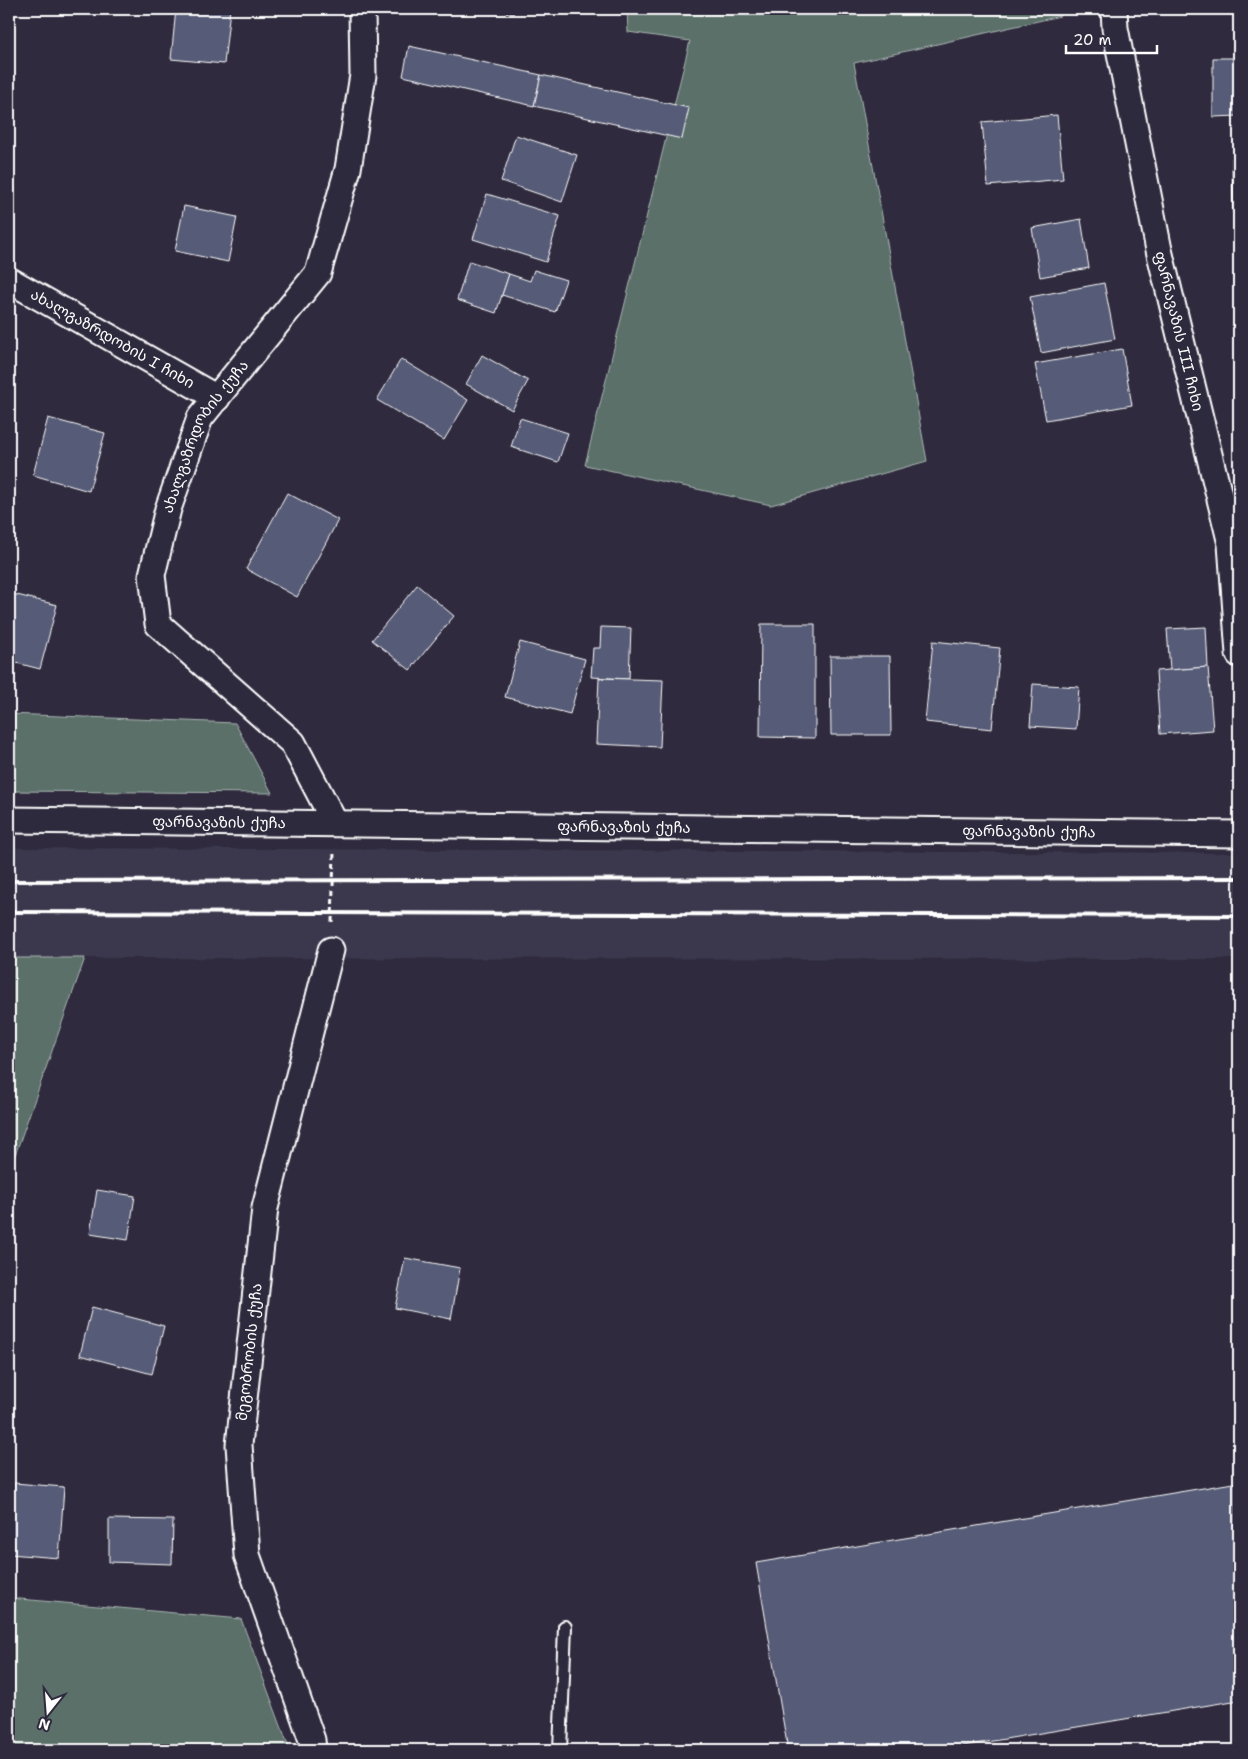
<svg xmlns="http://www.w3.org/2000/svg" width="1248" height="1759" font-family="'Shantell Sans','Noto Sans Georgian',sans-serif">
  <rect width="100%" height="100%" fill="#2f2a3d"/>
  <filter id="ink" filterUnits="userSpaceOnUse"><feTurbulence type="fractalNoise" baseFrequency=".02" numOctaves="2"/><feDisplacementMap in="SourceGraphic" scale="10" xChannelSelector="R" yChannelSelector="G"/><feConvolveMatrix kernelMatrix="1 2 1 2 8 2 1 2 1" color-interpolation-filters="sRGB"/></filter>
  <g filter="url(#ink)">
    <polygon fill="#3b394e" points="9,848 1239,853 1239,959 9,958"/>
    <g fill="#5a6f69" stroke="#acb7b4">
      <polygon points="627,9 1060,9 1060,16 854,63 927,461 771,505 585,465 690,41 628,32"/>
      <polygon points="9,714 235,723 272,793 9,791"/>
      <polygon points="9,958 85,958 9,1172"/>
      <polygon points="9,1598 241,1619 290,1750 9,1750"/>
    </g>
    <g fill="#565c77" stroke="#fff">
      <polygon points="176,9 230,9 224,64 171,59"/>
      <polygon points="494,9 515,9 513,14"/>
      <polygon points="409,46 541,75 534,106 403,76"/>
      <polygon points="1213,58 1239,58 1239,116 1213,117"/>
      <polygon points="541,75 689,108 682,139 534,106"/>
      <polygon points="1057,115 1063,179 988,186 982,122"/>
      <polygon points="516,135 577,155 562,202 501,181"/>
      <polygon points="1232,158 1239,158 1239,213 1233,213"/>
      <polygon points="487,194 560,216 546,262 473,239"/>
      <polygon points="184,206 237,217 228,262 175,251"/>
      <polygon points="1081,219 1089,268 1040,277 1032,228"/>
      <polygon points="469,261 509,274 496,313 457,300"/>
      <polygon points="534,270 566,280 555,312 502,295 509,274 530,281"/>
      <polygon points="1104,283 1115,339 1041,353 1030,297"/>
      <polygon points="1122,349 1132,405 1046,420 1035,364"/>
      <polygon points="482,355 528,381 512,410 466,384"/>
      <polygon points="401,359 468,400 444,440 377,400"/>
      <polygon points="48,418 105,433 89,491 33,475"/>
      <polygon points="520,418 568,433 558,462 511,447"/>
      <polygon points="287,493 338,520 297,597 246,569"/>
      <polygon points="417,585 454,616 410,670 372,640"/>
      <polygon points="9,593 57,605 40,669 9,661"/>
      <polygon points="761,624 815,624 815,738 760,737"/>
      <polygon points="601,627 631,628 629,679 591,677 593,648 600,648"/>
      <polygon points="1206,627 1208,667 1170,670 1167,629"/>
      <polygon points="933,641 1000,648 992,729 925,722"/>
      <polygon points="520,642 585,659 570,714 505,697"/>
      <polygon points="830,656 890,656 891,735 831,735"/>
      <polygon points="1208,667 1213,730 1160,734 1156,671"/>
      <polygon points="599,678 663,680 660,747 596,744"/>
      <polygon points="1033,684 1079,687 1076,729 1030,726"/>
      <polygon points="97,1190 135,1196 128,1240 90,1234"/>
      <polygon points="405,1258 460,1268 451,1319 395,1308"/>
      <polygon points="92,1307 164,1326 152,1374 80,1355"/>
      <polygon points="1239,1482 1239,1700 939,1750 788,1750 756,1563"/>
      <polygon points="14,1483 64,1487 59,1558 9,1554"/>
      <polygon points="109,1519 173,1520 172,1564 109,1562"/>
    </g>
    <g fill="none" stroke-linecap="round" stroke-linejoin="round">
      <g stroke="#fff" stroke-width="16">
        <polyline id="lane" points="560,1750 565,1627"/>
      </g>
      <g stroke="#fff" stroke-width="29">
        <g id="street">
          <path id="s1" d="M1114,9L1115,28L1159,250L1231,544L1239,654"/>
          <path id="s2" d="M9,280L217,398"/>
          <path id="s3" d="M9,820L1239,834"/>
          <path id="s4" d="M335,823L293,743L158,624L152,575L168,509L200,418L318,273L348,169L363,75L362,9"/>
          <path id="s5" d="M313,1750L312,1740L247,1555L239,1445L265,1208L331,950"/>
        </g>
      </g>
      <polyline stroke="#fff" stroke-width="3" stroke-dasharray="5 4" stroke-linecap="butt" points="332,922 334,851"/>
      <use href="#lane" stroke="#2f2a3d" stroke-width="12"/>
      <use href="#street" stroke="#2f2a3d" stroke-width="25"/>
      <g stroke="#fff" stroke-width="4">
        <polyline points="9,881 1239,878"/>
        <polyline points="9,912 1239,916"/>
      </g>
    </g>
  </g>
  <g text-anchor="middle" stroke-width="4" stroke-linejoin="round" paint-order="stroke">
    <g font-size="15" fill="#fff" stroke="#2f2a3d">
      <text dy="5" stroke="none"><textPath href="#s1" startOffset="329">ფარნავაზის III ჩიხი</textPath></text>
      <text dy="5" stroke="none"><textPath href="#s2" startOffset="119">ახალგაზრდობის I ჩიხი</textPath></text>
      <text dy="5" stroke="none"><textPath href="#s4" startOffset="470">ახალგაზრდობის ქუჩა</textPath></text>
      <text dy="5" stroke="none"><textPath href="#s3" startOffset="210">ფარნავაზის ქუჩა</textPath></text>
      <text dy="5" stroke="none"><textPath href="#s3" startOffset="615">ფარნავაზის ქუჩა</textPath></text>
      <text dy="5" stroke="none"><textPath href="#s3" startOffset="1020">ფარნავაზის ქუჩა</textPath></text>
      <text dy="5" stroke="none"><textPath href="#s5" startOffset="410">მეგობრობის ქუჩა</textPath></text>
    </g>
  </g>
  <rect width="1248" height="1759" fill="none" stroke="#2f2a3d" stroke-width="30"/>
  <rect x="15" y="15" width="1218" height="1729" fill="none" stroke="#fff" stroke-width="2" filter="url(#ink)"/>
  <g transform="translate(48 1712) rotate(197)" stroke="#2f2a3d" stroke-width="4" paint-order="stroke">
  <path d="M0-4L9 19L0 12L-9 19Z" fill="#ffffff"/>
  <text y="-8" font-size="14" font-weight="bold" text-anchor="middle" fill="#ffffff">N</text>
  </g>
  <path d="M1066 45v8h91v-8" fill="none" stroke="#ffffff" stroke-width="2.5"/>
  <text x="1073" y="45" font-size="15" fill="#ffffff" stroke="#2f2a3d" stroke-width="4" paint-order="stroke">20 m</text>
</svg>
